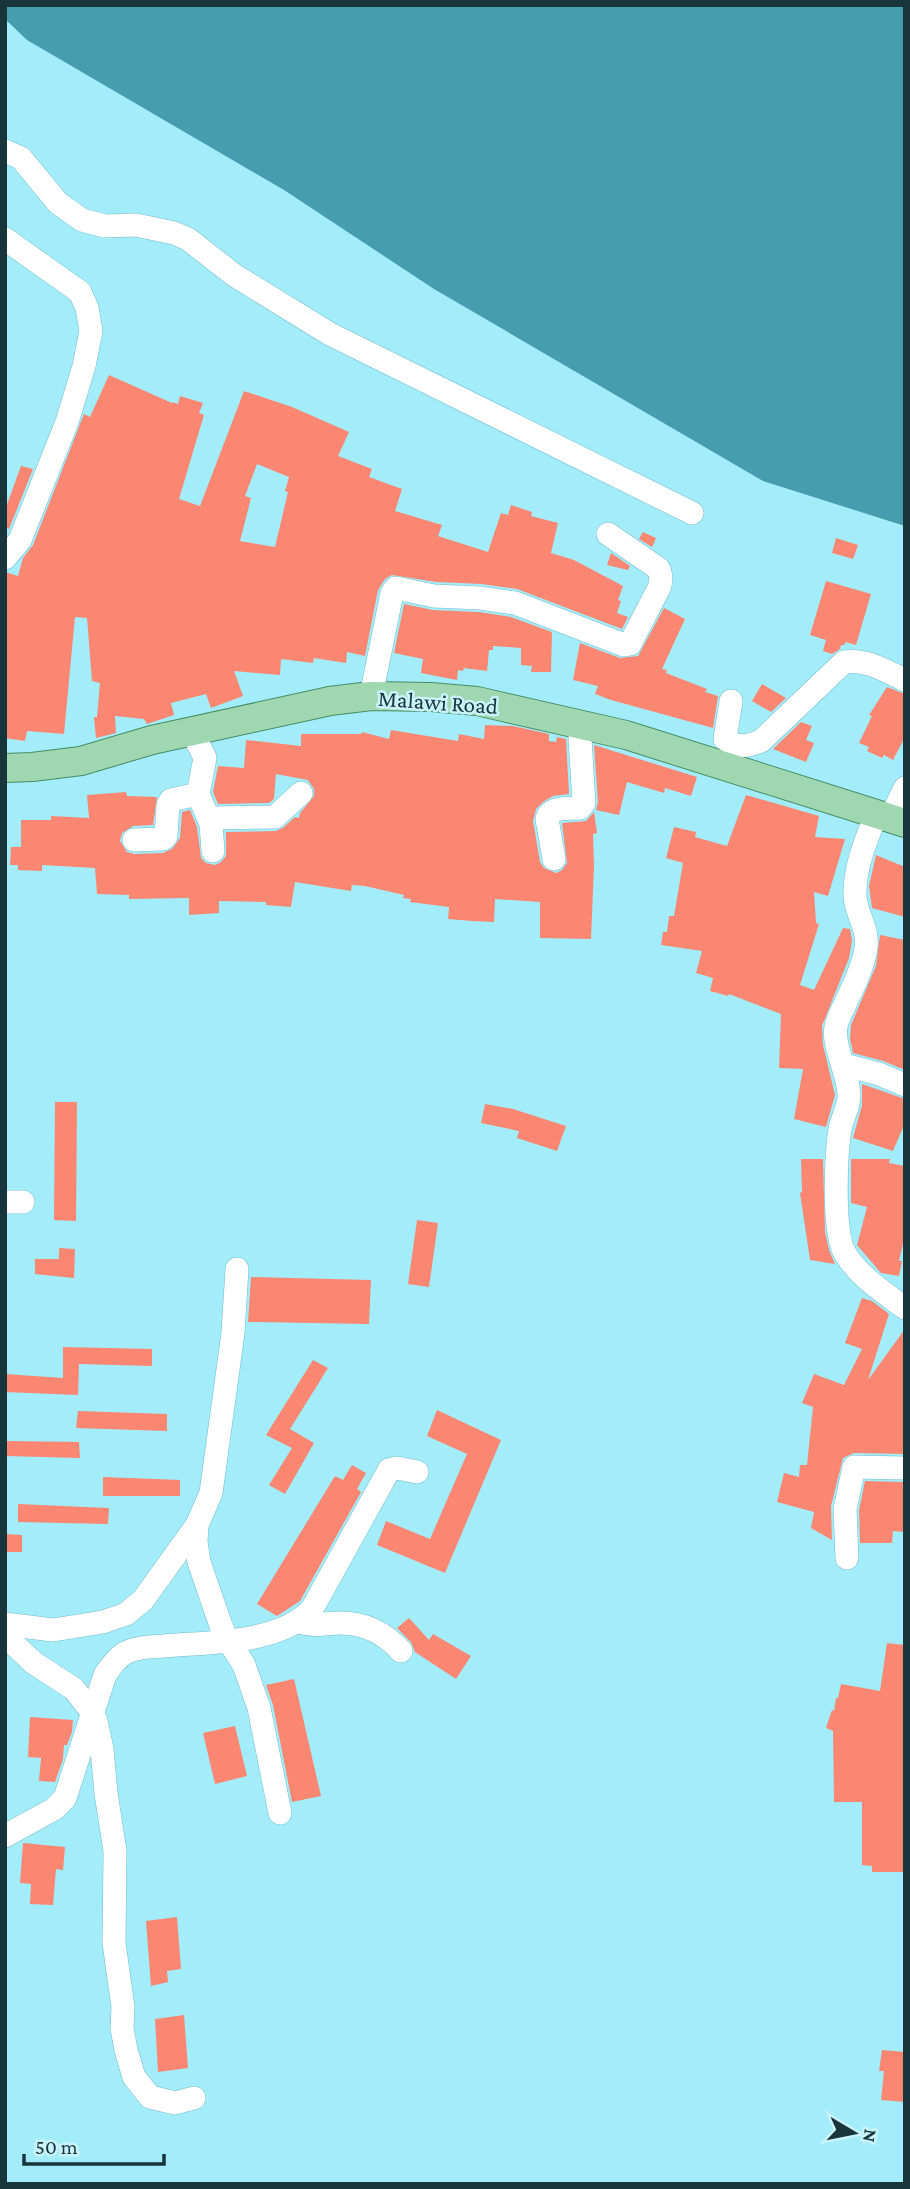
<svg xmlns="http://www.w3.org/2000/svg" width="910" height="2189" font-family="'Crimson Pro',serif">
  <rect width="100%" height="100%" fill="#a3ecfa"/>
  <polygon fill="#459dae" points="5,5 905,5 905,526 763,481 434,289 284,190 27,40 5,19"/>
  <g fill="#fb8772" fill-rule="evenodd">
    <path d="M109,375L172,403V402L178,404L180,396L203,403L199,413L204,415L179,499L200,506L244,391L292,407L349,432L338,456L372,469L369,477L402,489L395,511L442,525L438,536L488,552L501,513L508,515L511,505L532,512L531,516L558,523L551,553L574,560L623,586L618,600L621,601L617,613L628,617L622,629L517,589L481,584L436,582L392,575L385,579L378,590L365,656L347,652L346,663L314,658L313,663L281,659L280,675L234,671L243,696L211,708L206,694L171,703L174,715L147,724L144,719L115,716L116,733L96,738L94,717H97L100,683L92,681L87,618L75,617L64,734L27,731L25,741L5,738V572L18,576L23,558L33,545L84,414L90,417ZM257,464L289,477L285,491L288,492L275,547L240,541L251,498L245,496Z"/>
    <polygon points="21,466 33,469 9,529 5,527 5,510"/>
    <polygon points="643,532 656,538 652,547 639,539"/>
    <polygon points="836,538 858,545 853,559 832,553"/>
    <polygon points="611,553 630,566 628,570 607,565"/>
    <polygon points="826,581 871,594 856,645 846,642 844,645 841,645 840,649 832,654 823,651 826,640 810,635"/>
    <polygon points="404,604 433,610 479,612 511,617 552,632 551,672 531,672 532,666 521,665 521,648 493,646 493,650 489,650 487,671 464,668 463,671 458,670 457,680 421,673 423,659 394,653"/>
    <polygon points="664,608 685,619 662,669 667,670 666,673 707,689 705,692 718,696 713,728 611,700 595,694 598,686 573,680 580,643 620,658 638,656"/>
    <polygon points="762,684 786,698 771,712 752,701"/>
    <polygon points="887,687 905,694 905,737 893,760 884,755 882,758 867,751 869,747 859,743 872,716 869,715"/>
    <polygon points="801,722 812,726 806,740 814,743 806,762 773,749"/>
    <polygon points="485,725 513,726 549,734 549,741 556,742 557,737 566,739 569,794 553,796 543,802 536,809 533,821 540,862 544,868 556,873 562,870 567,863 562,823 586,821 594,812 597,833 593,834 594,866 591,939 540,938 540,902 495,899 494,922 472,921 448,919 449,907 410,902 411,899 403,898 404,895 365,886 352,885 351,891 295,882 291,907 266,905 266,902 219,901 219,913 189,915 189,898 129,899 129,895 97,894 95,868 42,865 42,871 18,870 18,865 10,865 11,847 21,847 21,820 51,820 51,816 89,818 87,795 126,792 127,796 157,797 153,825 133,826 122,833 120,841 127,852 134,854 163,853 172,849 180,838 182,812 190,810 197,827 201,858 206,863 215,865 221,862 226,856 226,832 276,831 284,827 295,817 299,818 300,813 314,796 314,789 308,780 276,774 274,799 269,803 218,804 213,792 218,766 244,768 246,740 301,746 301,734 361,734 362,732 389,739 391,730 458,741 459,734 484,739"/>
    <polygon points="594,745 697,777 691,796 665,788 664,793 627,782 619,815 596,810 598,802"/>
    <polygon points="746,795 819,816 815,837 845,839 828,896 814,892 816,923 819,924 800,985 814,990 843,928 850,929 852,941 849,958 822,1026 823,1045 835,1095 826,1127 794,1119 803,1069 779,1068 781,1014 729,994 728,996 710,991 713,978 696,973 702,951 661,945 663,932 667,932 669,916 674,916 683,863 666,858 674,827 696,832 695,837 727,846"/>
    <polygon points="876,855 905,867 905,917 872,908 869,886"/>
    <polygon points="880,935 905,940 905,1070 883,1061 853,1053 850,1039 851,1025 876,966"/>
    <polygon points="862,1084 905,1099 905,1123 893,1151 853,1138 862,1105"/>
    <polygon points="55,1102 77,1102 76,1221 54,1220"/>
    <polygon points="485,1104 513,1109 566,1126 557,1151 517,1138 519,1131 481,1123"/>
    <polygon points="801,1159 823,1159 825,1232 829,1250 835,1264 810,1260 800,1193 802,1192"/>
    <polygon points="851,1159 890,1159 889,1163 905,1166 905,1235 899,1261 902,1261 899,1276 881,1273 857,1245 867,1207 851,1203"/>
    <polygon points="417,1220 438,1223 429,1287 408,1284"/>
    <polygon points="59,1248 75,1249 74,1278 35,1274 35,1259 59,1259"/>
    <polygon points="251,1277 371,1280 369,1324 248,1322"/>
    <polygon points="862,1298 872,1301 889,1314 868,1380 905,1329 905,1454 854,1453 843,1458 831,1506 832,1540 811,1528 814,1512 777,1502 784,1473 799,1477 800,1465 807,1465 813,1407 802,1403 814,1374 844,1385 862,1349 845,1343"/>
    <polygon points="63,1347 152,1349 152,1366 79,1364 78,1395 5,1392 5,1374 63,1378"/>
    <polygon points="313,1360 328,1368 290,1429 314,1443 285,1494 269,1485 292,1448 266,1435"/>
    <polygon points="437,1410 501,1440 445,1573 377,1545 386,1521 430,1539 467,1454 427,1436"/>
    <polygon points="78,1411 167,1414 167,1431 76,1428"/>
    <polygon points="5,1441 79,1442 80,1458 5,1456"/>
    <polygon points="352,1465 366,1473 357,1489 361,1492 300,1601 277,1616 257,1604 335,1476 343,1480"/>
    <polygon points="103,1477 180,1480 180,1496 103,1496"/>
    <polygon points="865,1481 905,1482 905,1532 893,1531 892,1543 860,1543 859,1510"/>
    <polygon points="18,1504 109,1508 108,1524 18,1522"/>
    <polygon points="5,1534 22,1535 22,1552 5,1552"/>
    <polygon points="409,1618 429,1640 433,1634 471,1656 456,1679 415,1652 411,1642 397,1628"/>
    <polygon points="887,1643 905,1645 905,1872 872,1872 872,1866 862,1865 862,1802 834,1802 833,1731 826,1728 832,1710 834,1711 836,1698 838,1698 841,1684 880,1691"/>
    <polygon points="294,1679 321,1796 292,1802 273,1705 266,1685"/>
    <polygon points="30,1717 73,1720 72,1732 67,1745 64,1745 63,1759 55,1782 39,1781 41,1758 28,1757"/>
    <polygon points="235,1726 247,1776 215,1784 203,1733"/>
    <polygon points="23,1843 65,1847 63,1870 56,1869 53,1905 30,1904 31,1884 20,1883"/>
    <polygon points="177,1917 181,1969 167,1971 168,1982 151,1986 146,1921"/>
    <polygon points="184,2015 188,2068 158,2072 155,2019"/>
    <polygon points="882,2050 905,2052 905,2102 881,2100 884,2071 879,2071"/>
  </g>
  <g fill="none" stroke-linecap="round" stroke-linejoin="round">
    <g stroke="#74bbc9" stroke-width="24">
      <g id="minor">
        <polyline points="5,151 21,158 58,203 82,220 105,226 136,225 174,233 188,239 234,275 330,334 692,513"/>
        <polyline points="5,239 80,292 87,308 91,331 84,366 67,422 20,540 5,558"/>
        <polyline points="371,696 392,593 396,588 434,596 480,598 515,603 624,645 630,644 660,586 661,577 659,569 608,534"/>
        <path d="M731,701L725,739C738,749 747,746 761,741L844,662C867,659 884,670 905,680"/>
        <polyline points="192,731 205,758 198,794 211,824 213,851"/>
        <path d="M876,815C866,840 854,868 855,896C856,914 869,929 866,948C863,967 854,985 846,1002C843,1010 837,1018 836,1027C832,1044 848,1073 849,1094C850,1105 842,1118 840,1129C836,1155 832,1235 846,1255C861,1278 883,1292 905,1308"/>
        <polyline points="209,818 275,817 301,793"/>
        <polyline points="890,819 905,788"/>
        <polyline points="134,840 163,839 166,836 168,805 171,800 198,794"/>
        <path d="M554,859L547,819C550,806 569,809 580,808L584,803L580,738L582,724"/>
        <polyline points="845,1065 879,1074 905,1085"/>
        <polyline points="5,1202 23,1202"/>
        <polyline points="237,1269 233,1333 211,1493 197,1525 196,1542 199,1562 220,1623 225,1635 244,1665 259,1708 280,1813"/>
        <polyline points="847,1558 845,1509 854,1467 905,1468"/>
        <path d="M298,1622C312,1626 323,1624 337,1623C363,1622 384,1632 401,1651"/>
        <polyline points="5,1624 53,1630 103,1622 126,1614 143,1600 197,1525"/>
        <polyline points="5,1636 34,1663 74,1689 92,1712 96,1721 102,1749 106,1793 115,1851 114,1943 123,2007 122,2028 126,2050 134,2077 150,2097 175,2103 194,2098"/>
        <path d="M5,1836L54,1809L65,1798L105,1675C110,1668 115,1660 122,1655C134,1647 150,1647 164,1646C209,1642 280,1644 312,1609L389,1470L397,1468L417,1472"/>
      </g>
    </g>
    <g stroke="#468d65" stroke-width="30">
      <polyline id="major" points="5,768 32,767 81,761 152,740 330,701 371,696 431,697 477,701 626,735 905,823"/>
    </g>
    <use href="#minor" stroke="#fff" stroke-width="23"/>
    <use href="#major" stroke="#9fd7b0" stroke-width="28"/>
  </g>
  <g text-anchor="middle" stroke-width="5" stroke-linejoin="round" paint-order="stroke">
    <g font-size="23" fill="#17353b" stroke="#caf4fc">
      <text transform="translate(438 702) rotate(4)" y="8">Malawi Road</text>
    </g>
  </g>
  <rect width="910" height="2189" fill="none" stroke="#17353b" stroke-width="14"/>
  <g transform="translate(854 2133) rotate(100)" stroke="#caf4fc" stroke-width="5" paint-order="stroke">
  <path d="M0-5L12 26L0 18L-12 26Z" fill="#17353b"/>
  <text y="-10" font-size="19" font-weight="bold" text-anchor="middle" fill="#17353b">N</text>
  </g>
  <path d="M24 2154v10h140v-10" fill="none" stroke="#17353b" stroke-width="3.5"/>
  <text x="35" y="2154" font-size="21" fill="#17353b" stroke="#caf4fc" stroke-width="5" paint-order="stroke">50 m</text>
</svg>
